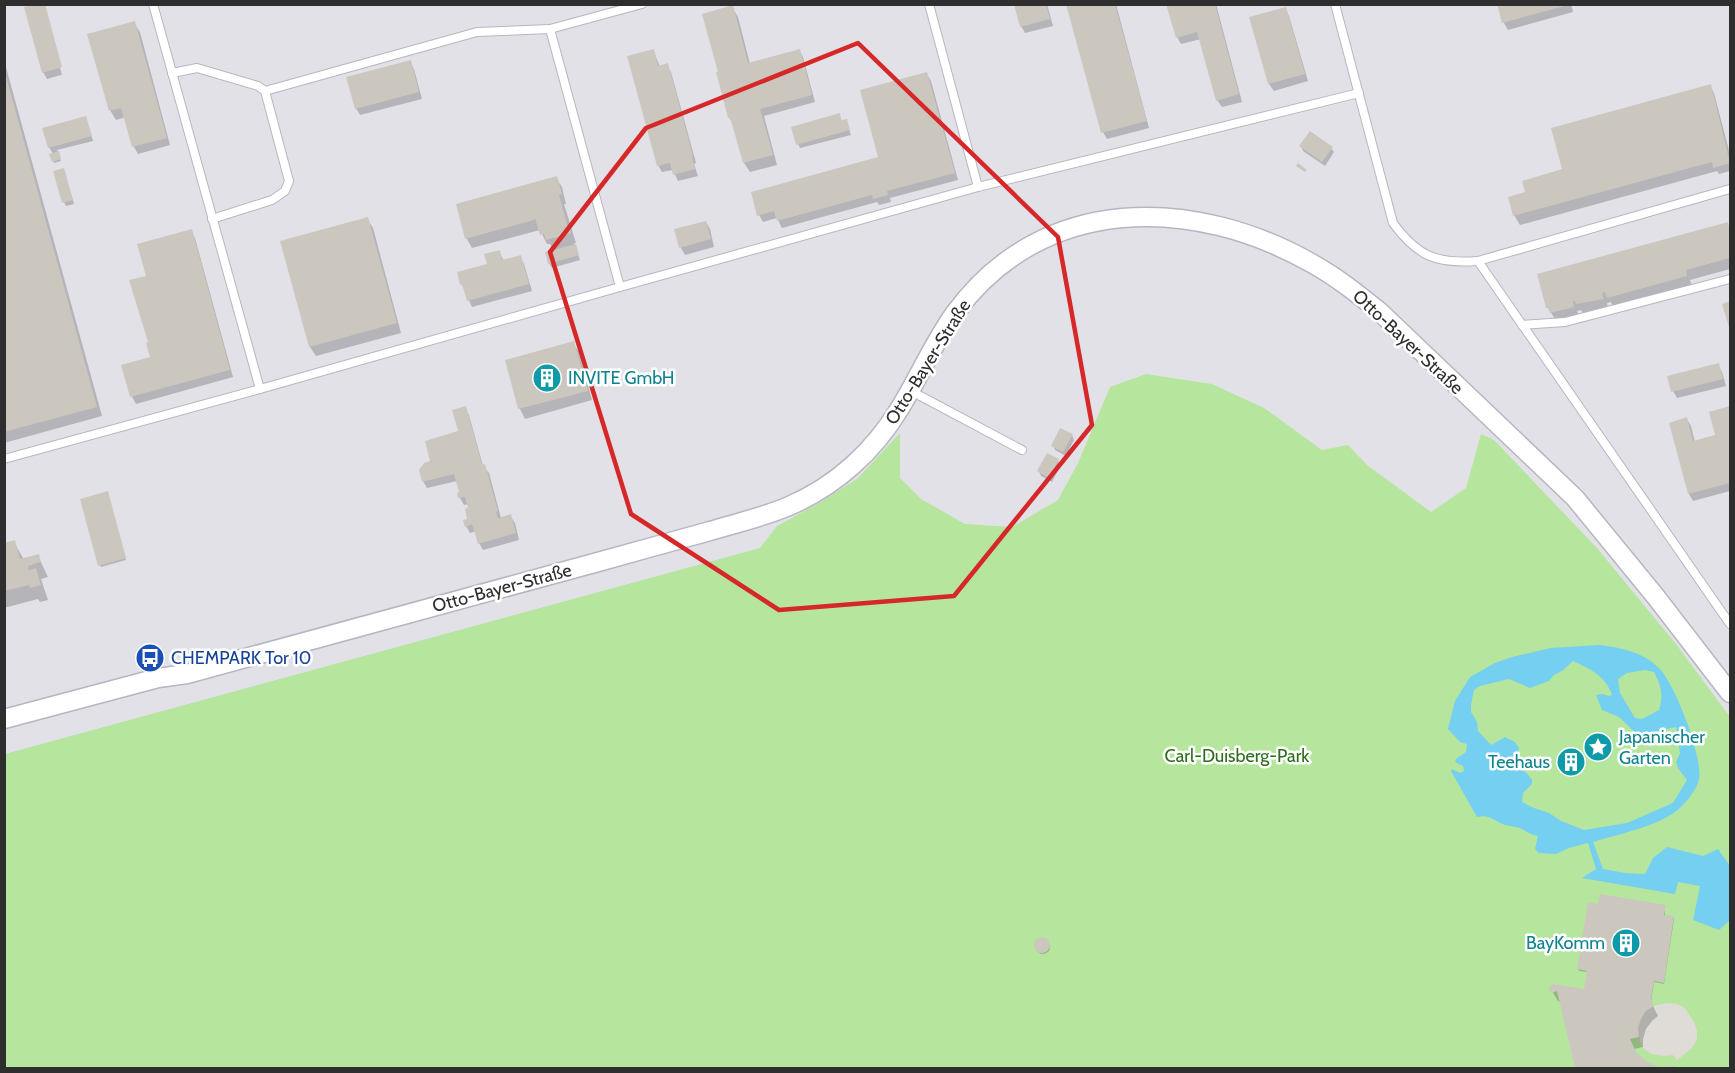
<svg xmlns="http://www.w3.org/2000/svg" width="1735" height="1073" font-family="Cabin,sans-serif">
  <rect width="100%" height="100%" fill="#efe9e1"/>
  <rect fill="#e3e1e8" x="5" y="5" width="1725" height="1063"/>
  <polygon fill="#b6e59e" points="1146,374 1212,384 1264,408 1322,450 1348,445 1367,465 1431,512 1466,488 1481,434 1494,440 1597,548 1676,644 1730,717 1730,1068 5,1068 5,754 760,548 777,526 821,502 858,478 900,433 900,478 921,499 965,524 1012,527 1058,500 1078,463 1110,387"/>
  <polygon fill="#dfdcd8" points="1666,1003 1677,1004 1685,1008 1694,1022 1697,1031 1697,1039 1692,1048 1677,1060 1673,1055 1663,1056 1652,1054 1645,1050 1641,1045 1639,1037 1638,1028 1641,1019 1646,1011 1654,1006"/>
  <path fill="#75cff0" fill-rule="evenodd" d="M1600,645C1622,648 1643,652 1659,668C1675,684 1703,757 1699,779C1698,787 1688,800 1682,806C1664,825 1619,834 1593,842L1603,869L1625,873L1645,874L1653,858L1667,847L1703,856L1718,849L1730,866V920L1719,930L1693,920L1700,886L1678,882L1675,894L1582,878L1596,869L1588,843L1569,848L1556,854L1539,853L1535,849L1538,836C1531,835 1526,831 1520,828C1513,826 1506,826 1500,823C1491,818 1487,815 1477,817L1451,771L1452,769L1460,773L1464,771L1463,766L1455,762L1456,759L1466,752L1467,744L1460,742L1448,729L1455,701L1470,677L1495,663L1512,657L1551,648ZM1573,661C1590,669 1606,676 1612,695L1609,696L1602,694L1596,695L1602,710L1619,717L1642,739L1654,732L1676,727L1680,753L1676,762L1678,768L1687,780L1673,803L1627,823L1584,830L1561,821L1549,813L1534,808L1522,802L1523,793L1532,784V780C1523,767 1514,767 1519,748L1515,742L1505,737L1491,745L1478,731L1477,722L1471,712V705L1474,690L1480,686L1509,679L1530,688L1549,681L1554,675L1562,671ZM1645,670L1654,672C1661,686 1664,696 1659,710L1642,719L1635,718L1620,693L1618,679L1627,673Z"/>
  <g fill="#0003">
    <polygon points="1015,4 1047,4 1053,26 1025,33 1021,26"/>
    <polygon points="1068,4 1116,4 1149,128 1107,139 1103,132"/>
    <polygon points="1168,4 1216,4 1242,102 1222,107 1217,100 1201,39 1181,44 1177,37"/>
    <polygon points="1499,4 1571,4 1573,12 1508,30 1504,23"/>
    <polygon points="732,7 738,17 750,64 799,50 803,57 815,102 764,116 777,165 750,172 744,163 734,126 729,117 720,73"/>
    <polygon points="44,9 62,75 64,74 47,79 43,72"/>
    <polygon points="1285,9 1289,16 1308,81 1274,91 1269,84 1251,18"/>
    <polygon points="134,23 140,32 170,145 138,154 134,147 126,117 116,120 110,110"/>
    <polygon points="653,50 660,67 667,65 671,72 696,163 694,164 698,176 678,181 673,170 662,172 658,165"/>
    <polygon points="4,60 102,416 4,443"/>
    <polygon points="410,62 414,69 422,99 360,115 356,108"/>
    <polygon points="927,74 931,81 958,180 890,198 891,202 879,205 877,202 782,228 777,218 763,222 759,215 880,159"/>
    <polygon points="1710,86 1714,93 1730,154 1730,171 1719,174 1717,171 1520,225 1514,215 1527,194 1564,170"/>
    <polygon points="839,115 842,121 846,120 851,135 800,148 798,144"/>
    <polygon points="86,118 93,141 57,150 61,161 54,163 53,154 49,147"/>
    <polygon points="1301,146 1331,148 1334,152 1325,166 1303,151"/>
    <polygon points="64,170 74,204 66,206 64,202"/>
    <polygon points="556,178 562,187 566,204 564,204 576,243 574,243 580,260 552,268 549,263 554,251 550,244 547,244 540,230 472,248 467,239 458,205"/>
    <polygon points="367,219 373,228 401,333 316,356 310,347 282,242"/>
    <polygon points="706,222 710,229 714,247 685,255 681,248 676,230"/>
    <polygon points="1727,224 1730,229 1730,269 1690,280 1692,286 1613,307 1611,302 1607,303 1608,308 1583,313 1581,310 1577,311 1579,317 1557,322 1548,308"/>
    <polygon points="191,231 195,238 233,377 136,404 132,397 152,358 148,277"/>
    <polygon points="499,252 504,261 520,257 524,264 532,291 472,307 462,285 459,273 489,265"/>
    <polygon points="573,343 579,352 592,400 525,419 520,409 507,361"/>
    <polygon points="1718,365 1722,372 1726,386 1677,398 1673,391"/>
    <polygon points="465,408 469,415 483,466 489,473 501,518 510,516 515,523 519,540 483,550 479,543 476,531 470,533 466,526 469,520 470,509 468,504 464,505 460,498 459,494 461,494 457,481 427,488 423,481 432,462 460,433"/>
    <polygon points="1730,408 1730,491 1693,501 1689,494 1687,419 1691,426 1695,442 1717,436 1711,413"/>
    <polygon points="1072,435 1074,440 1066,456 1055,450 1053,445"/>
    <polygon points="1058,461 1061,465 1052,482 1041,476 1039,471"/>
    <polygon points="108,495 126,560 101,567 100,565"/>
    <polygon points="14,542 24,560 38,556 48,577 41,579 48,600 40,602 38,599 4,608 4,545"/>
    <polygon points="1575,754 1581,766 1569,772 1563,761"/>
    <polygon points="1665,906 1665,916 1674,918 1674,919 1664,984 1654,982 1651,1002 1658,1016 1652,1021 1646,1029 1643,1039 1643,1047 1634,1049 1636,1055 1646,1063 1660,1068 1675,1068 1577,1068 1561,1002 1558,1001 1552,991 1552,987 1585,990 1588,972 1579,971 1578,969"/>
    <circle cx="1043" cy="947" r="7"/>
  </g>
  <g fill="#cbc7bf">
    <polygon points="33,4 45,4 62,67 42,73 24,7"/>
    <polygon points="1014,4 1046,4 1050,19 1020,27"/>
    <polygon points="1066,4 1115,4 1147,121 1101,133"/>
    <polygon points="1166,4 1215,4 1239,94 1216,101 1197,32 1176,38"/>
    <polygon points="1497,4 1568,4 1568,5 1502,23"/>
    <polygon points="733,5 748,63 800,49 812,95 760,109 773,155 743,163 730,117 728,118 716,72 718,72 702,14"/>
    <polygon points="1286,7 1305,74 1268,84 1249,17"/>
    <polygon points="135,21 167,138 132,147 121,108 109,111 87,34"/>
    <polygon points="654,49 658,66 668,63 693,156 692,157 695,169 673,175 670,163 657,166 627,56"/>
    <polygon points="411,60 419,92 355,109 346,77"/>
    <polygon points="4,69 97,407 4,432"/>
    <polygon points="927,72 955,173 887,191 888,195 873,199 872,195 777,221 774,211 757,216 751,192 878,157 860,90"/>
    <polygon points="1711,84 1730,163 1713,168 1712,162 1513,216 1508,197 1525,192 1522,181 1562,169 1551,128"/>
    <polygon points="840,113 841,120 847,119 850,130 796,145 791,127"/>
    <polygon points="86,116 92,136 48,148 42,128"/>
    <polygon points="1310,131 1333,147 1322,162 1299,146"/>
    <polygon points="59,151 61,159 52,162 49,154"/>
    <polygon points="1298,163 1307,170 1305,172 1296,166"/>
    <polygon points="64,168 73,200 62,203 53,171"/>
    <polygon points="557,176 562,194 559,195 568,228 570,227 571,233 546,240 544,234 540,235 535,218 534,220 465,239 456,204"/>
    <polygon points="368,217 397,323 309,347 280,241"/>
    <polygon points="706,221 711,239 679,248 674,229"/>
    <polygon points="1728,222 1730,231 1730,258 1686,270 1687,276 1607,298 1605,292 1602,293 1604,299 1576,304 1575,301 1573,301 1574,307 1550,313 1548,308 1546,308 1537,274"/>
    <polygon points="192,229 230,370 130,397 121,365 150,357 146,343 148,342 129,280 146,276 137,244"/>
    <polygon points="576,244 579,255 548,264 545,252"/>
    <polygon points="500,250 502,260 521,255 529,284 467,301 462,284 460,285 457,272 487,264 484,254"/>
    <polygon points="1730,301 1730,331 1722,304"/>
    <polygon points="574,341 588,391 518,409 505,360"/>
    <polygon points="1719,363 1723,379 1671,392 1667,376"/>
    <polygon points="466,406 482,465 485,464 498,511 496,512 498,518 511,514 516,533 478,544 472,524 465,527 463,520 467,519 465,509 468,508 465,497 458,498 457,493 459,492 454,474 422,482 419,470 424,463 430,461 425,441 458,431 452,410"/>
    <polygon points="1730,406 1730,483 1688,494 1669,423 1687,417 1693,441 1715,435 1709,412"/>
    <polygon points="1060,428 1073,434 1063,452 1051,446"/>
    <polygon points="1047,453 1059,459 1049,478 1037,471"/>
    <polygon points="108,491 126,558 98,566 80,499"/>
    <polygon points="15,540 20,559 39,554 41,562 28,566 29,570 36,568 41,585 30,588 29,585 4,591 4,543"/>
    <polygon points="1575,752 1581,763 1567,771 1561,760"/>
    <polygon points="1600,894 1666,905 1664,915 1674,916 1664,983 1654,981 1651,999 1654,1006 1646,1011 1641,1019 1638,1028 1639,1037 1630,1039 1636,1052 1647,1062 1660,1067 1675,1066 1675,1068 1575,1068 1557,991 1552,993 1550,991 1549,987 1553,984 1584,989 1587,971 1577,969 1588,902 1598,904"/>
    <circle cx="1042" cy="945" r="8"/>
  </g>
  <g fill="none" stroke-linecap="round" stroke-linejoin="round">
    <g stroke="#b4b7c1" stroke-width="10">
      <g id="service">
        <polyline points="929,4 978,187"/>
        <path d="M1335,4L1393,223C1418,257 1437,264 1478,261L1730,189"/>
        <polyline points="550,29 620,287"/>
        <polyline points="172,73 197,68 258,86 265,91 289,181 285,191 272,200 212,219"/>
        <polyline points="265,91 477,32 550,29 642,4"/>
        <polyline points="1478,261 1730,624"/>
        <polyline points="1522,325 1565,322 1730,279"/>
        <polyline points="260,389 620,287 978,187 1359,93"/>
        <polyline points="911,391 1022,450"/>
        <polyline points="4,459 260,389 153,4"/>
      </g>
    </g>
    <g stroke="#b4b7c1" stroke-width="21">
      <path id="tertiary" d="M4,719L158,678L187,674C324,637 461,600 598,562C635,552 673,541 710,531C736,523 764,517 789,506C836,486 874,451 900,408C919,377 934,342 955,313C1043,193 1194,196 1313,264C1338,278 1359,295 1380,312L1575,498L1656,597L1730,693"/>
    </g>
    <use href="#service" stroke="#fff" stroke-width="8"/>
    <use href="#tertiary" stroke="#fff" stroke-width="18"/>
  </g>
  <path fill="none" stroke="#d62828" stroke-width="4.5" stroke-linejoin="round" d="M858,43L1058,237L1092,425L954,596L779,610L631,514L550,252L646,128Z"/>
  <defs>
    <g id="building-disc" transform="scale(1.5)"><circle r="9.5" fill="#0f9aa8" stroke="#fff"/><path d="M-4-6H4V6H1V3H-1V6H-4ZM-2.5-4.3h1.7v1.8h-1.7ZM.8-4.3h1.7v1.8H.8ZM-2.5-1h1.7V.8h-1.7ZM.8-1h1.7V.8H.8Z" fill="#fff"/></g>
    <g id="bus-disc" transform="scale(1.5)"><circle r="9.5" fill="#1a4fb4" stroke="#fff"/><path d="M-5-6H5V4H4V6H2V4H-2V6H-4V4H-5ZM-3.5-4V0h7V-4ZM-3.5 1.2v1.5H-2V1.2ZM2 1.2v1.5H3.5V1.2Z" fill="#fff"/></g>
    <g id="sight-disc" transform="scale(1.5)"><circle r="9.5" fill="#0f9aa8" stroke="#fff"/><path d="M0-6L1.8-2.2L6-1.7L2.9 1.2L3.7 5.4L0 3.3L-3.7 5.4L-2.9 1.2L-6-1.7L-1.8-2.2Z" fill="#fff"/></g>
  </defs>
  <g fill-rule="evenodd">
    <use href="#building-disc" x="547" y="378"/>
    <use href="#bus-disc" x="150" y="658"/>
    <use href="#sight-disc" x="1598" y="747"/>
    <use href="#building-disc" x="1571" y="762"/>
    <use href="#building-disc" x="1626" y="943"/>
  </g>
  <g text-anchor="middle" stroke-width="5" stroke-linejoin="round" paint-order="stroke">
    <g font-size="18" fill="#2e2e2e" stroke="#fff">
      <text transform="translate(1408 342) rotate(43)" y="6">Otto-Bayer-Straße</text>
      <text transform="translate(928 362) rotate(-58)" y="6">Otto-Bayer-Straße</text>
      <text transform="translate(502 588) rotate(-15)" y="6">Otto-Bayer-Straße</text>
    </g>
    <g font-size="18" fill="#0d838f" stroke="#fff" text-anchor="start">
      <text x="568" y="384">INVITE GmbH</text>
      <text x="1619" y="743">Japanischer<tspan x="1619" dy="21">Garten</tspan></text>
      <text x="1550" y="768" text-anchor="end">Teehaus</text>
      <text x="1605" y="949" text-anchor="end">BayKomm</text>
    </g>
    <g font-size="18" fill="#164399" stroke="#fff" text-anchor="start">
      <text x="171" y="664">CHEMPARK Tor 10</text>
    </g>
    <g font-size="18" fill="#2c6e1b" stroke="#fff">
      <text x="1237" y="762">Carl-Duisberg-Park</text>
    </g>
  </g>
  <rect width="1735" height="1073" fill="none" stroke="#2e2e2e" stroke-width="12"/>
</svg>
